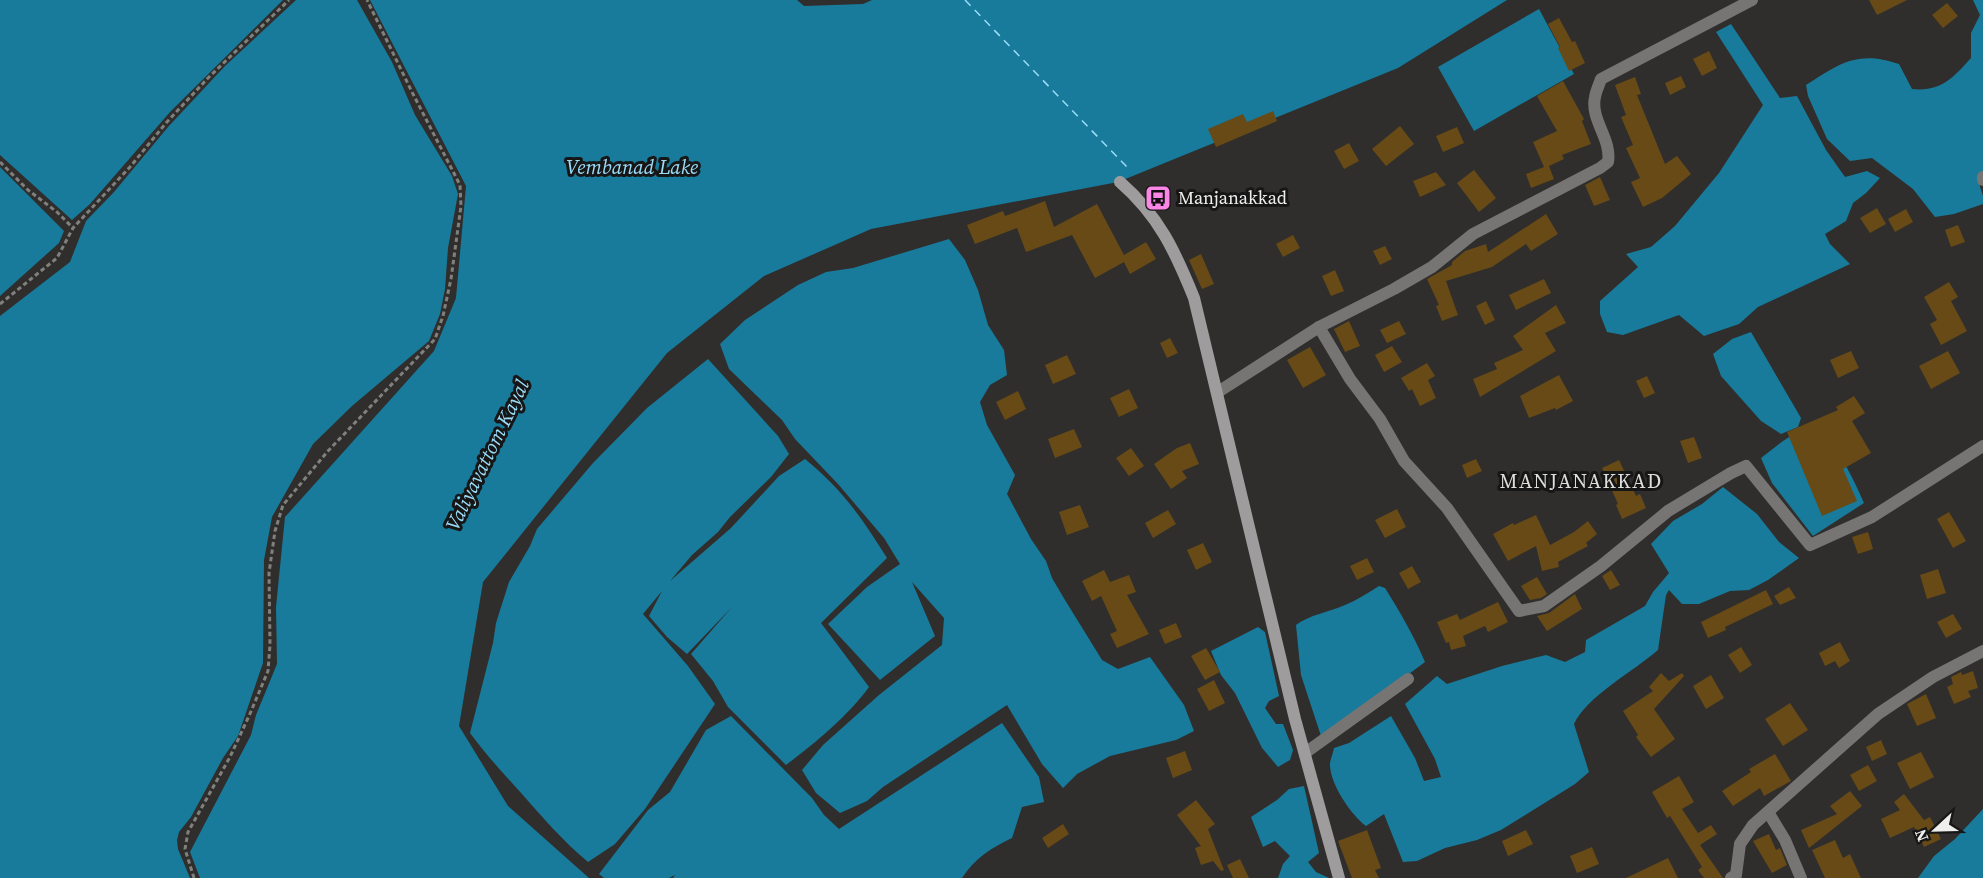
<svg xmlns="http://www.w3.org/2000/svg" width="1983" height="878" font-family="'Source Serif 4',serif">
  <rect width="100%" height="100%" fill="#2f2e2c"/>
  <g fill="#187b9b">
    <polygon points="0,0 283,0 170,112 90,204 72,220 0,155"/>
    <polygon points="296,0 357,0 392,62 415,115 452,176 458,194 448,248 445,289 440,314 429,341 352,406 313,444 272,517 264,560 263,663 238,736 223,758 191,817 179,832 177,840 178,849 190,878 0,878 0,316 70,262 86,221 114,192 168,127 225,66"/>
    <polygon points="370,0 797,0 804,6 863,4 872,0 1507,0 1398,68 1118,182 871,229 764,276 667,353 483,582 459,726 508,806 589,878 200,878 190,852 251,735 256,715 277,664 276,607 285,517 434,351 456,298 466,186"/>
    <path d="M1973,0H1983V172L1977,177L1983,196V204L1954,214L1935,217L1913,189L1872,158L1850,161L1827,139L1808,96L1806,85C1840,63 1858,50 1899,64L1912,89C1941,92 1953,78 1971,58V33L1980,15Z"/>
    <polygon points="1539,9 1574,74 1474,131 1438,67"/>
    <polygon points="1731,24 1780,98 1797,96 1826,150 1845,177 1867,171 1880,178 1866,193 1853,203 1846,221 1825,234 1830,244 1850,264 1758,307 1739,324 1704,336 1679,315 1623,335 1607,332 1600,314 1600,301 1638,267 1626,254 1651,247 1675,226 1719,173 1763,105 1716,32"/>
    <polygon points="0,167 64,231 59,243 0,296"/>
    <polygon points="949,239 965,260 978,290 988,325 1004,350 1007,375 990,385 980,402 987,425 1015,475 1007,494 1031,539 1046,561 1052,578 1065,600 1102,660 1118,669 1150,657 1184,705 1194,731 1176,740 1110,756 1077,774 1063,788 1042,764 1007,705 883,787 867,801 840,813 816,793 802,770 823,745 879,695 942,645 944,618 912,582 935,636 880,680 828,624 867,587 900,564 884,538 838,484 795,439 782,420 729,369 720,344 745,320 798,285 826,272 853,268"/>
    <polygon points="1751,332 1801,418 1798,427 1781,434 1761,421 1721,376 1713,354 1732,339"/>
    <path d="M708,359L778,436L789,454L771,477L730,517L718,532L692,555L670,581L731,528L779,476L805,459C842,489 862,518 887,558L821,623L869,687C849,715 814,744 786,765L728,707L713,681L691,654L732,607L687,654L667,637L649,616L662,591L643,614L688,666L715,704L645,809L615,844L588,862C563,841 543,818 522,794C504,774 486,755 470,733L493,643L496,623L509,582L530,546L537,529L593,463L647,408Z"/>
    <path d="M1816,420C1836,446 1851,473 1864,503L1813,536L1772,483L1761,458L1783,441Z"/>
    <path d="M1723,487L1757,514L1779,542L1799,558L1768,580L1749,590L1730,591L1699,604H1682L1669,590L1666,595L1658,650C1634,671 1586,697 1574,724L1589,772L1575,784L1501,830L1477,840L1445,848L1417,861L1403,862L1384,814L1366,826C1351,815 1329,783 1330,763C1331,758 1333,753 1334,748L1349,743L1391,716L1415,758L1424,781L1441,777L1435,759L1405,704L1437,676L1447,684L1502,666L1546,655L1565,662L1585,652L1586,640L1645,606L1653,592L1669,573L1651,544L1673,521L1702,504Z"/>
    <path d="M1379,586L1385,588C1400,612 1414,636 1425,662L1322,739L1301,675L1296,625C1309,615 1329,612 1345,605C1357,600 1368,593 1379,586Z"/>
    <polygon points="1258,627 1265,632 1279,696 1269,701 1265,708 1276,724 1283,724 1293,750 1290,760 1278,767 1262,748 1235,693 1221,675 1211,651"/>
    <path d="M731,716L812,798L824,815L839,829L1002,723L1039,777L1044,802L1022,807L1012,838C991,848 975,858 962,878H673L675,875L669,878H604L599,874L648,810L670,792L706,730Z"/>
    <polygon points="1304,786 1319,853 1308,862 1316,872 1329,878 1278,878 1283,864 1290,856 1275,841 1263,847 1251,817 1277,800 1289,789"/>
    <polygon points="1983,809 1983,878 1918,878 1934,856 1955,839"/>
  </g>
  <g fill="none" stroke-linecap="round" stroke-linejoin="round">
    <polyline stroke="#9bddf9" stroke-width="1.5" stroke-dasharray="8 6" stroke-linecap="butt" points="965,0 1127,167"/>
  </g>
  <g fill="#674a16">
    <polygon points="1869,0 1907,0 1877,15"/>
    <polygon points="1947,3 1958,16 1943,28 1932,15"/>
    <polygon points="1559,18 1572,42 1575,41 1585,63 1569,71 1558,48 1560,47 1548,24"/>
    <polygon points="1709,51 1717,68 1702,76 1693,59"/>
    <polygon points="1681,76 1686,87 1670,95 1665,83"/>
    <polygon points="1635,77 1641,94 1637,95 1665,164 1677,156 1691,174 1662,198 1643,207 1631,182 1640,178 1626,148 1633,145 1621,117 1626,115 1615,85"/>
    <polygon points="1563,81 1584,119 1582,121 1591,144 1562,155 1564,159 1549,166 1554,179 1531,188 1526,174 1544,167 1533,142 1557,131 1537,96"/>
    <polygon points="1273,111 1277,121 1216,147 1208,129 1243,114 1247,122"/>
    <polygon points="1400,126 1414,144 1386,166 1372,149"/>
    <polygon points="1457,127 1464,143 1443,152 1436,136"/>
    <polygon points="1349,143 1359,161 1344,169 1334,151"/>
    <polygon points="1474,170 1496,198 1479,212 1457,183"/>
    <polygon points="1436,172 1446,185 1420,197 1413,181"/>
    <polygon points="1600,177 1610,200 1594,206 1585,185"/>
    <polygon points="1045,201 1054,227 1097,204 1124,255 1146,242 1156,259 1130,274 1124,262 1095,278 1072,235 1026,252 1017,228 975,244 967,225 1003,211 1005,216"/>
    <polygon points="1877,208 1886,224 1870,233 1860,218"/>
    <polygon points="1906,209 1913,222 1895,232 1888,219"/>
    <polygon points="1546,214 1558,234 1531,251 1526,244 1492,267 1446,281 1458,315 1442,321 1436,306 1439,305 1427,279 1452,265 1452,262 1465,251 1486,244 1488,252"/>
    <polygon points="1958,225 1965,242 1951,247 1945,230"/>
    <polygon points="1293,235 1300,248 1283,257 1276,244"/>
    <polygon points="1385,246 1392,259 1380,265 1373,251"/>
    <polygon points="1201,254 1214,284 1202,289 1189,260"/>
    <polygon points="1335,270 1344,291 1331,296 1322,276"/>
    <polygon points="1544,279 1551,293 1516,310 1509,295"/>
    <polygon points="1949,282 1958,297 1951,301 1967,331 1941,345 1930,324 1937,320 1924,297"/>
    <polygon points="1486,301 1495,320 1485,325 1476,306"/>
    <polygon points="1556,305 1566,323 1545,333 1556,351 1480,397 1473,379 1497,369 1494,363 1523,350 1513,336"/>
    <polygon points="1349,321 1360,346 1345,352 1334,329"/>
    <polygon points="1399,321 1406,334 1387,343 1380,330"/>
    <polygon points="1170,338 1178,353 1167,358 1160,343"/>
    <polygon points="1392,346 1402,362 1384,372 1375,355"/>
    <polygon points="1310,347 1326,375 1303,388 1287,360"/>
    <polygon points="1851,351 1859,368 1838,378 1830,360"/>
    <polygon points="1948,351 1960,373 1931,389 1919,366"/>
    <polygon points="1067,355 1076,374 1053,384 1045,365"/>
    <polygon points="1427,363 1435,376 1428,380 1436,398 1420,406 1412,389 1409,391 1401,378"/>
    <polygon points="1559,375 1573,401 1556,410 1555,408 1529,418 1520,396"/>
    <polygon points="1647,376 1655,393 1644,398 1636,381"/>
    <polygon points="1129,389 1138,408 1119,417 1110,398"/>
    <polygon points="1018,391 1026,409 1005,420 996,402"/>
    <polygon points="1854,396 1865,413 1852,421 1871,453 1843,469 1857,501 1822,516 1787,432 1838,410 1836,407"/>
    <polygon points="1074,429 1082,447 1055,458 1048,439"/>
    <polygon points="1694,437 1702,458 1688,463 1680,441"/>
    <polygon points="1190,443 1199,464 1182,471 1187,478 1171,489 1154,464 1177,448"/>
    <polygon points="1131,448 1144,466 1129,476 1116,458"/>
    <polygon points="1476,459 1482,471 1467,478 1462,465"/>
    <polygon points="1619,460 1636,496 1640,494 1646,508 1622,519 1616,505 1618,504 1602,468"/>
    <polygon points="1080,505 1089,527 1067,535 1059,512"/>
    <polygon points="1397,509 1406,527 1385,538 1375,520"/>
    <polygon points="1168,510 1176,524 1153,538 1145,523"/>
    <polygon points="1949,512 1966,541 1953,548 1937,519"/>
    <polygon points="1536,515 1550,545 1574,532 1588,521 1597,534 1586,543 1588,546 1558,562 1559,567 1542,571 1536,546 1508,561 1493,534 1513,523 1514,525"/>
    <polygon points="1868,532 1873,549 1858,554 1852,537"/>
    <polygon points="1203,543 1212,562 1196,570 1187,550"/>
    <polygon points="1367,558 1374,572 1357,580 1350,566"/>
    <polygon points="1412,566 1421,582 1408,589 1399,573"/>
    <polygon points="1938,569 1946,593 1927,599 1920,575"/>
    <polygon points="1104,570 1110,582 1129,575 1136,592 1127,595 1149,634 1117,648 1110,634 1117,631 1101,596 1092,601 1082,581"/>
    <polygon points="1611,570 1620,585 1610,590 1602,576"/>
    <polygon points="1537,577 1547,594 1541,598 1530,600 1521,586"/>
    <polygon points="1789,587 1796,598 1780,605 1774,596"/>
    <polygon points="1766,590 1773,604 1725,627 1726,630 1708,638 1701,622"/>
    <polygon points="1575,594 1582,609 1547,631 1537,616 1549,613"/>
    <polygon points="1498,602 1508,622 1488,632 1485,626 1463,636 1466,646 1451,650 1449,642 1446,643 1437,622 1457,614 1460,620"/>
    <polygon points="1953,614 1962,629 1946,638 1937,622"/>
    <polygon points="1176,623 1182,637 1165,644 1159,630"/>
    <polygon points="1840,642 1850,661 1839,668 1835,661 1825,666 1819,653"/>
    <polygon points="1741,647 1752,665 1740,673 1728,655"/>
    <polygon points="1206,648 1220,672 1205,680 1191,656"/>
    <polygon points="1973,671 1978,688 1968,691 1971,697 1954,704 1947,687 1953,684 1951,677 1961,672 1962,675"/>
    <polygon points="1661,673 1669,681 1682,673 1684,676 1654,709 1675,739 1651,757 1636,737 1638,735 1623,711 1653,691 1649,687"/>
    <polygon points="1711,675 1724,698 1706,709 1693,686"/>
    <polygon points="1214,680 1225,703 1209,711 1197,689"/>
    <polygon points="1926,694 1936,718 1917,726 1907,704"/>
    <polygon points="1790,703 1808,730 1783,746 1765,719"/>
    <polygon points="1881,740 1887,754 1872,761 1866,747"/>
    <polygon points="1185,751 1192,770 1173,778 1166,758"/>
    <polygon points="1921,752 1934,777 1910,789 1897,763"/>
    <polygon points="1775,754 1791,781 1764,796 1760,788 1733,806 1722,791 1751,772 1749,769"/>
    <polygon points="1868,765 1877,781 1859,791 1850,775"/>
    <polygon points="1679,776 1694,802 1682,809 1698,833 1711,825 1717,834 1700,845 1723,878 1704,878 1698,870 1702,867 1670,816 1667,818 1652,792"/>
    <polygon points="1850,791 1862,806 1809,848 1801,830 1837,814 1830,806"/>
    <polygon points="1904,794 1924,820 1930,817 1941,839 1924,847 1914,827 1890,838 1881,819 1900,810 1894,802"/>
    <polygon points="1196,800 1215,824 1208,829 1224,870 1221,871 1213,861 1201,865 1195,848 1201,846 1177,815"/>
    <polygon points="1063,824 1069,834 1048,848 1042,838"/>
    <polygon points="1367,830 1381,868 1375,870 1379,878 1352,878 1338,841"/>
    <polygon points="1526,830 1533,844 1508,856 1502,841"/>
    <polygon points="1769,834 1776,850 1780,848 1787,865 1772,873 1753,841"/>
    <polygon points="1835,840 1843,858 1850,854 1861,878 1825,878 1812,850"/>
    <polygon points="1592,847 1599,864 1577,873 1570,856"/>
    <polygon points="1668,858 1678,878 1626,878"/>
    <polygon points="1240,859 1249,878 1233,878 1227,865"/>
  </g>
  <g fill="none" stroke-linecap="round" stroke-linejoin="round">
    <g stroke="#80807e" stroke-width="3" stroke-dasharray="4.5 3" stroke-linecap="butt">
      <polyline points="0,162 28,190 57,212 73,228"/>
      <polyline points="0,304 57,258 73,228 130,167 166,123 208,78 289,0"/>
      <polyline points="194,878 185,849 188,832 230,757 249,716 268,671 270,645 269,573 275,531 283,505 328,451 435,339 443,316 451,279 461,206 460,185 412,92 367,0"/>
    </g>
    <g stroke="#767574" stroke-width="12">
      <polyline points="1983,177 1983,180"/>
      <polyline points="1319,327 1350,379 1380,419 1404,461 1447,508 1519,611 1544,606 1601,566 1668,511 1731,473 1746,466 1810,545 1872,517 1983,446"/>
      <path d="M1218,392L1319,327L1394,289L1432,267L1473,234L1600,168L1608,162C1612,139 1590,120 1595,97C1596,91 1599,85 1601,79L1752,0"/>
      <polyline points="1305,753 1408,679"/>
      <polyline points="1768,812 1785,840 1801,878"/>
      <polyline points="1731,878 1736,875 1740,844 1753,825 1878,714 1933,677 1983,651"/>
    </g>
    <path stroke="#9e9c9c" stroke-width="12" d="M1120,182C1159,216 1175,251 1194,298L1295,719L1339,878"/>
  </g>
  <defs>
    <g id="bus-square" transform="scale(1.35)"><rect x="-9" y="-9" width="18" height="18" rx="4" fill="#fa87e6" stroke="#171616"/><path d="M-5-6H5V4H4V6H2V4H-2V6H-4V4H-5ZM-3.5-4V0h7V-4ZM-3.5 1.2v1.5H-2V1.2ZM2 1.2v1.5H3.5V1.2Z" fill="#111"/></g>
  </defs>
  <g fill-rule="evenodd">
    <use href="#bus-square" x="1158" y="198"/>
  </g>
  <g text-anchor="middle" stroke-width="6" stroke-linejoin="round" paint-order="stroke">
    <g font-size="18" fill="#eeeeec" stroke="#171616" text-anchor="start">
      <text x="1178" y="204">Manjanakkad</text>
    </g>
    <g font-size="20" font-style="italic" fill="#9bddf9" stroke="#171616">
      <text x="632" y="174">Vembanad Lake</text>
      <text transform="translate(487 455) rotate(-64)" y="7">Valiyavattom Kayal</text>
    </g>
    <g font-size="20" letter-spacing="1.5" fill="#e0dedb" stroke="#171616">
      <text x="1581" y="488">MANJANAKKAD</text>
    </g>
  </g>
  <g transform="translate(1935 830) rotate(248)" stroke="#171616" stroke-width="4.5" paint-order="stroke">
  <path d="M0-4.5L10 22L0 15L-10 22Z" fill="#eeeeec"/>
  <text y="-9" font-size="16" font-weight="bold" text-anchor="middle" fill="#eeeeec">N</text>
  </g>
</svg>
